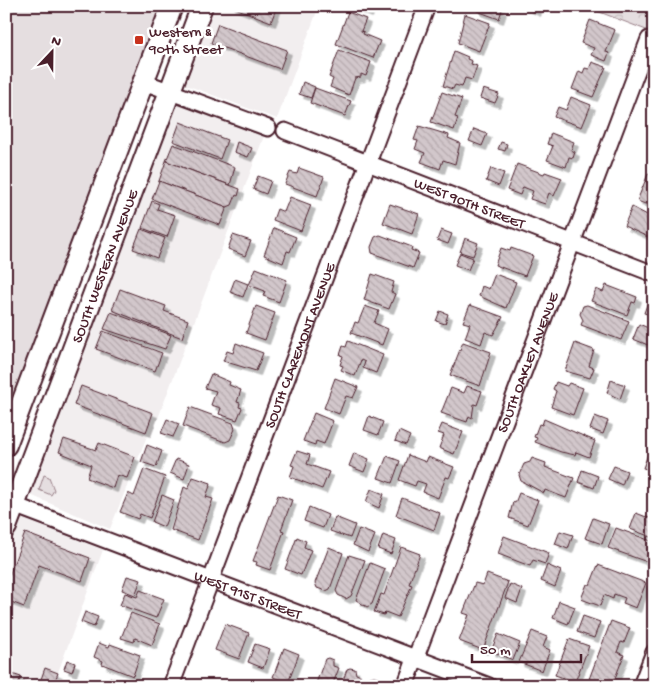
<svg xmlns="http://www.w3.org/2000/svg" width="660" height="692" font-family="'Gochi Hand',sans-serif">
  <defs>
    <pattern id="park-crowns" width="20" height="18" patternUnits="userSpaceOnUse" patternTransform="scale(1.25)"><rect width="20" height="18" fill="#e5dee0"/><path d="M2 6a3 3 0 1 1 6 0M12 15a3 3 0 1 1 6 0" fill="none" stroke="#c6bec0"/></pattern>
    <pattern id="building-back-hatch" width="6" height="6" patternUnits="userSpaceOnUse" patternTransform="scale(1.25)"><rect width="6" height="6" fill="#d2c7cb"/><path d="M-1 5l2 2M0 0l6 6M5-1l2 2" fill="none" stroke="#b6aaae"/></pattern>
    <filter id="shadow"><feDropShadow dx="4.5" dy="4.5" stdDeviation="0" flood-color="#0004"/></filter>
  </defs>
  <rect width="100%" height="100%" fill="#fff"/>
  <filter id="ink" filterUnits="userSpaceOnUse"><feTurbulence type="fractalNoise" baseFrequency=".02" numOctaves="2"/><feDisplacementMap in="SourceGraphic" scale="10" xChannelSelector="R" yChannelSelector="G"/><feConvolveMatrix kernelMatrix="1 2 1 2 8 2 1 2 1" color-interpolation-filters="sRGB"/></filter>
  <g filter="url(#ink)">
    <g fill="#f2eeef">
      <polygon points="211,6 319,6 277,119 181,83"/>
      <polygon points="176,103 264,136 151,437 147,436 110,529 28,494"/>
      <polygon points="20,518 103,550 53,686 6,686 6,554"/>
    </g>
    <g fill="#e5dee0" stroke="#987e86">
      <polygon points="6,6 161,6 6,419"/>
      <polygon points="44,475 49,477 54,490 51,495 39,490"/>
    </g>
    <polygon fill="url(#park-crowns)" stroke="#987e86" points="584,6 654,6 654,33"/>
    <g fill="url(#building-back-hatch)" stroke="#4a1f2b" filter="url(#shadow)">
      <polygon points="230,6 277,6 271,22"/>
      <polygon points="351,6 370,6 368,13"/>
      <polygon points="476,6 500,6 499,9 502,10 499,19 477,11"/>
      <polygon points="523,6 538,6 536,12"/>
      <polygon points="348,12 366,19 361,31 364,32 363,34 380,41 373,58 336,44"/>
      <polygon points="465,14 490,23 479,51 458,43"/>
      <polygon points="590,20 615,30 606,52 609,53 606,61 591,55 594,48 581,43"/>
      <polygon points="218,24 287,50 280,69 211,43"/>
      <polygon points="339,50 371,62 366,76 361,74 361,77 355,78 349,95 330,87 333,79 329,77"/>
      <polygon points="454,51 468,57 467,59 472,61 471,64 477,66 472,80 465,78 462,87 455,85 453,89 443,86"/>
      <polygon points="592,62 606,67 593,97 572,89 579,71 583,73 585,68 589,69"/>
      <polygon points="303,82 315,87 311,98 299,94"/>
      <polygon points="315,88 351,101 345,116 310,103"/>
      <polygon points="483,89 499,94 495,103 480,98"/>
      <polygon points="442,92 462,99 455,117 458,118 454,130 431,122"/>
      <polygon points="571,97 591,105 582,127 554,117 558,107 566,110"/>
      <polygon points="180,122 227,140 220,159 173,141"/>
      <polygon points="419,126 449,135 448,138 460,143 455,164 443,160 440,169 421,162 425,153 415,149 418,141 414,140"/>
      <polygon points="474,129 487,134 482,146 469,141"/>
      <polygon points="551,133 574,142 571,150 575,152 573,158 569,157 566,167 547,160 553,146 547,144"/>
      <polygon points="237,142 252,148 248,157 234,152"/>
      <polygon points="501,142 507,144 505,151 498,149"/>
      <polygon points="173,144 235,167 230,185 166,161"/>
      <polygon points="166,161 240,189 238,196 236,195 232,205 227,207 159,181"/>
      <polygon points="517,164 544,174 545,172 562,178 554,196 549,193 545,204 530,199 533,191 523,187 520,195 507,190"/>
      <polygon points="299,168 324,177 317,196 285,184 290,172 297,174"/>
      <polygon points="491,168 504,173 499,186 486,181"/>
      <polygon points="648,174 654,176 654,207 637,201"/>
      <polygon points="258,176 271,181 266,194 253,189"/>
      <polygon points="159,181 227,207 220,225 152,199"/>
      <polygon points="290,197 311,205 301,231 273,220 277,209 284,212"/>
      <polygon points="152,201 159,204 157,209 175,215 167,237 142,228"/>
      <polygon points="390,204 419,214 412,234 383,223"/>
      <polygon points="632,207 653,218 654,215 654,235 651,234 650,238 624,226"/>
      <polygon points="274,228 296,237 290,252 287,251 283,263 264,255"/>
      <polygon points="141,229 165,238 157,258 133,249"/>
      <polygon points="441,230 452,234 448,244 437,240"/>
      <polygon points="233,235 251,241 245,256 228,249"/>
      <polygon points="380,235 412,247 411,250 419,253 413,268 372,253 371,247 375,237"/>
      <polygon points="465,238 478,243 473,256 460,252"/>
      <polygon points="501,248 510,251 511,248 533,256 525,276 495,265"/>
      <polygon points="460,253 473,258 468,270 455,265"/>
      <polygon points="256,268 287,280 279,302 263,296 265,291 249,285"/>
      <polygon points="372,274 394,282 391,292 395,294 389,309 364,300"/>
      <polygon points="495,274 516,282 506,308 479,296 482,286 489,289"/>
      <polygon points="235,279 248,284 243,297 230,292"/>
      <polygon points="606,285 637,297 635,303 632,302 627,315 591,301 596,289 603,292"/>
      <polygon points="120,289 166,306 164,311 188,320 182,338 112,310"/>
      <polygon points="649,299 654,301 654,316 644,313"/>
      <polygon points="470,305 503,317 493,335 485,332 481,344 465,338 470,324 463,322"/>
      <polygon points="587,305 629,321 621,340 581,325 583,320 580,314 583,306"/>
      <polygon points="256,306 275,313 265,340 246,333"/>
      <polygon points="365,306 379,311 374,323 388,329 382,345 351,333 355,322 358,323"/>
      <polygon points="440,311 448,314 445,324 436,321"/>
      <polygon points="111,312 171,335 165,349 104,329"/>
      <polygon points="639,324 653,330 648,345 633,339"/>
      <polygon points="103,331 162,353 155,371 96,349"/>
      <polygon points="348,341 383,355 376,373 363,368 365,362 361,360 355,376 341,370 343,366 340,365 343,356 340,355 343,346 346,347"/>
      <polygon points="463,342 491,352 480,386 450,375"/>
      <polygon points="236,343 263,353 256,371 223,361 227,351 233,353"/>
      <polygon points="575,343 594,350 589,366 594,368 590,378 565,371"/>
      <polygon points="211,374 230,382 229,385 241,390 237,402 240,403 239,407 242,408 237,420 219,414 221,408 211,405 216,391 205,388"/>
      <polygon points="335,378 358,387 353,398 346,396 339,414 324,408"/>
      <polygon points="611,380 625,385 620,399 607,393"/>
      <polygon points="556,382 567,386 569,383 583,388 573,415 551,407 556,391 553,389"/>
      <polygon points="81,386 153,413 146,432 74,405"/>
      <polygon points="467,386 482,391 477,405 474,404 472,418 469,416 467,422 441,413 451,388 464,393"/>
      <polygon points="190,407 233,423 235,429 230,440 225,442 183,426"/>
      <polygon points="314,413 333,421 324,444 316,441 315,445 303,441"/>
      <polygon points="369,416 383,422 378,435 364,430"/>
      <polygon points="595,416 608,421 603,434 590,429"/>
      <polygon points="167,419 179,424 173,437 161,433"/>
      <polygon points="544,419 595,441 589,457 576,452 575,455 561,452 535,442 537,438 534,437 539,424 542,425"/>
      <polygon points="442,424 463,432 454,454 439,448 444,435 438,433"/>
      <polygon points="399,431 410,436 406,445 395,441"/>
      <polygon points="64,439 96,450 99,443 135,457 127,478 117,475 113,488 87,478 91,465 59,452"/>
      <polygon points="147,445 162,451 156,467 141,462"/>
      <polygon points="297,451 310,455 307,464 329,472 322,489 290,477 294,466 291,465"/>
      <polygon points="354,453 369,459 364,472 349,466"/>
      <polygon points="648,454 654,457 654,471 643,468"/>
      <polygon points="408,455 426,462 428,457 454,467 449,478 446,477 438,498 423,492 426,484 417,481 415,486 399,480"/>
      <polygon points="387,456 400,461 392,483 378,478"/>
      <polygon points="532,458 546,463 545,467 574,478 566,498 545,490 544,493 521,481 519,475 524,464 530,462"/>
      <polygon points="176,459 189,464 184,479 170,473"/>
      <polygon points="614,466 627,471 622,485 608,479"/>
      <polygon points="144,469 165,477 150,518 140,514 138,519 120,512 128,493 134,496"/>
      <polygon points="582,470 598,476 594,488 578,482"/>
      <polygon points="193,477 211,483 206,497 213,499 198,540 171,530 184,487 188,489"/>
      <polygon points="371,489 384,494 379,508 366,502"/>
      <polygon points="519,493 538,500 528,525 509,518 513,502 515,503"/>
      <polygon points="162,495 174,500 164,527 152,522"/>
      <polygon points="278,495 292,500 281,530 284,531 270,570 256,565 257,562 253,561"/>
      <polygon points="402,498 440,513 434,530 396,515"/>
      <polygon points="654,506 654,538 630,529 636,513 649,518"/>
      <polygon points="309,507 328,515 323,528 304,521"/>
      <polygon points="335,517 355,525 350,538 330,531"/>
      <polygon points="593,518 609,524 602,544 585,538"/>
      <polygon points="616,528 654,542 654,560 651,559 650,563 608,548"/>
      <polygon points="359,529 375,535 368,552 353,545"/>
      <polygon points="560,531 573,535 568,549 555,544"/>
      <polygon points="25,533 90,558 82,581 39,565 24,607 6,600 6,584"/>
      <polygon points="383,535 396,540 391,554 378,549"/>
      <polygon points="504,536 549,553 545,564 533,560 530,566 498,554"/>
      <polygon points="297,537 306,541 304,547 311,550 301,575 285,569"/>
      <polygon points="329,547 343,553 330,589 326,591 317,588 315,583"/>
      <polygon points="401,547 420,554 409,584 412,585 398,617 385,612 384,615 374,612 381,594 384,595"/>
      <polygon points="349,555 365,560 351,596 346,599 338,595 336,591"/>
      <polygon points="370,563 385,569 372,604 367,607 356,600"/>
      <polygon points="547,565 561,571 555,587 541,581"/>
      <polygon points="598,565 646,583 636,608 623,603 625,598 614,594 613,599 604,595 600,606 581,599 587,584 590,585"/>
      <polygon points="487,574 508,582 483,650 459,641 469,615 463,613 475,583 483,585"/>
      <polygon points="127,576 141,580 135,595 122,590"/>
      <polygon points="510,584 522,589 517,603 505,598"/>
      <polygon points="140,590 164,599 156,618 120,605 125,593 137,597"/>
      <polygon points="559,601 575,607 568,624 553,618"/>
      <polygon points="85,612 98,617 94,627 81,622"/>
      <polygon points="131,613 160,624 152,645 135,638 134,642 121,638"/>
      <polygon points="583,616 600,622 594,638 577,632"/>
      <polygon points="611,621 630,628 624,643 621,642 617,652 624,655 612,686 589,686 591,679 589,679"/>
      <polygon points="225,624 249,633 239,659 215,650"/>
      <polygon points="532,631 547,637 543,647 550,650 542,671 519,662"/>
      <polygon points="498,634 520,643 513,660 491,651"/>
      <polygon points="569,639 589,646 575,682 555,675"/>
      <polygon points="99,643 109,647 110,644 140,655 133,676 102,664 103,661 94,657"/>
      <polygon points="255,644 270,649 263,668 248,662"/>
      <polygon points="284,648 299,654 288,683 273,677"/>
      <polygon points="328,658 333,660 333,666 339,668 332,686 315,686 325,659"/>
      <polygon points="67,660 75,663 72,672 64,669"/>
      <polygon points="45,668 58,673 53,686 40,682"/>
      <polygon points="350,668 355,669 356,674 361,676 357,686 341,686 347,669"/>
      <polygon points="6,672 21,677 17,686 6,686"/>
      <polygon points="374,676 378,677 378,683 384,686 367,686 370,677"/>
      <polygon points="110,677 129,684 129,686 107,686"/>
    </g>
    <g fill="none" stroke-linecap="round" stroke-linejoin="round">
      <g stroke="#4a1f2b" stroke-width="19">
        <g id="minor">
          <polyline points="144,82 268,128"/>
          <path id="s1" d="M285,131L654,274"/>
          <path id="s2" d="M6,502L489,686"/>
          <path id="s3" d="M171,686L427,6"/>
          <path id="s4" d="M405,686L649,39"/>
          <polyline points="641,686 654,652"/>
        </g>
      </g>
      <g stroke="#4a1f2b" stroke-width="24">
        <g id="major">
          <polyline points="6,445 172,6"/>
          <path id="s5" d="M6,527L202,6"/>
        </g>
      </g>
      <use href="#minor" stroke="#fff" stroke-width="15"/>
      <use href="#major" stroke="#fff" stroke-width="20"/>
    </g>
  </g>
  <rect fill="#c8321e" stroke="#fff" stroke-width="2" x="134" y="35" width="10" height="10" rx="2.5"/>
  <g text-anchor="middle" stroke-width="5" stroke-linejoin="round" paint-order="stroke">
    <g font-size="15" fill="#4a1f2b" stroke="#fff" text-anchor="start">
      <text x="149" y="36">Western &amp;<tspan x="149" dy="17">90th Street</tspan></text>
    </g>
    <g font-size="15" fill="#4a1f2b" stroke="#fff">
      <text dy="5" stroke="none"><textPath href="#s1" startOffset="198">WEST 90TH STREET</textPath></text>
      <text dy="5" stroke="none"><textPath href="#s5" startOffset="279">SOUTH WESTERN AVENUE</textPath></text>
      <text dy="5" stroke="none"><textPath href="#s3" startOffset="364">SOUTH CLAREMONT AVENUE</textPath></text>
      <text dy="5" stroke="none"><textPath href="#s4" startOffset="346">SOUTH OAKLEY AVENUE</textPath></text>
      <text dy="5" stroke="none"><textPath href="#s2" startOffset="259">WEST 91ST STREET</textPath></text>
    </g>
  </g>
  <rect width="660" height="692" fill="none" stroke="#fff" stroke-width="25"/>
  <rect x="12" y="12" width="635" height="667" fill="none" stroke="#4a1f2b" stroke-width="2" filter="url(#ink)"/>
  <g transform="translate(52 52) rotate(22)" stroke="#ffffff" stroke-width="4" paint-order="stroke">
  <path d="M0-4L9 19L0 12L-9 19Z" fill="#4a1f2b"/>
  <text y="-8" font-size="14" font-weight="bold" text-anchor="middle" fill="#4a1f2b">N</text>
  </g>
  <path d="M472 654v8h109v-8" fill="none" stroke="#4a1f2b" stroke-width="2.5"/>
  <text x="480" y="654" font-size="15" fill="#4a1f2b" stroke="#ffffff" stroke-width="4" paint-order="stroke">50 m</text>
</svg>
